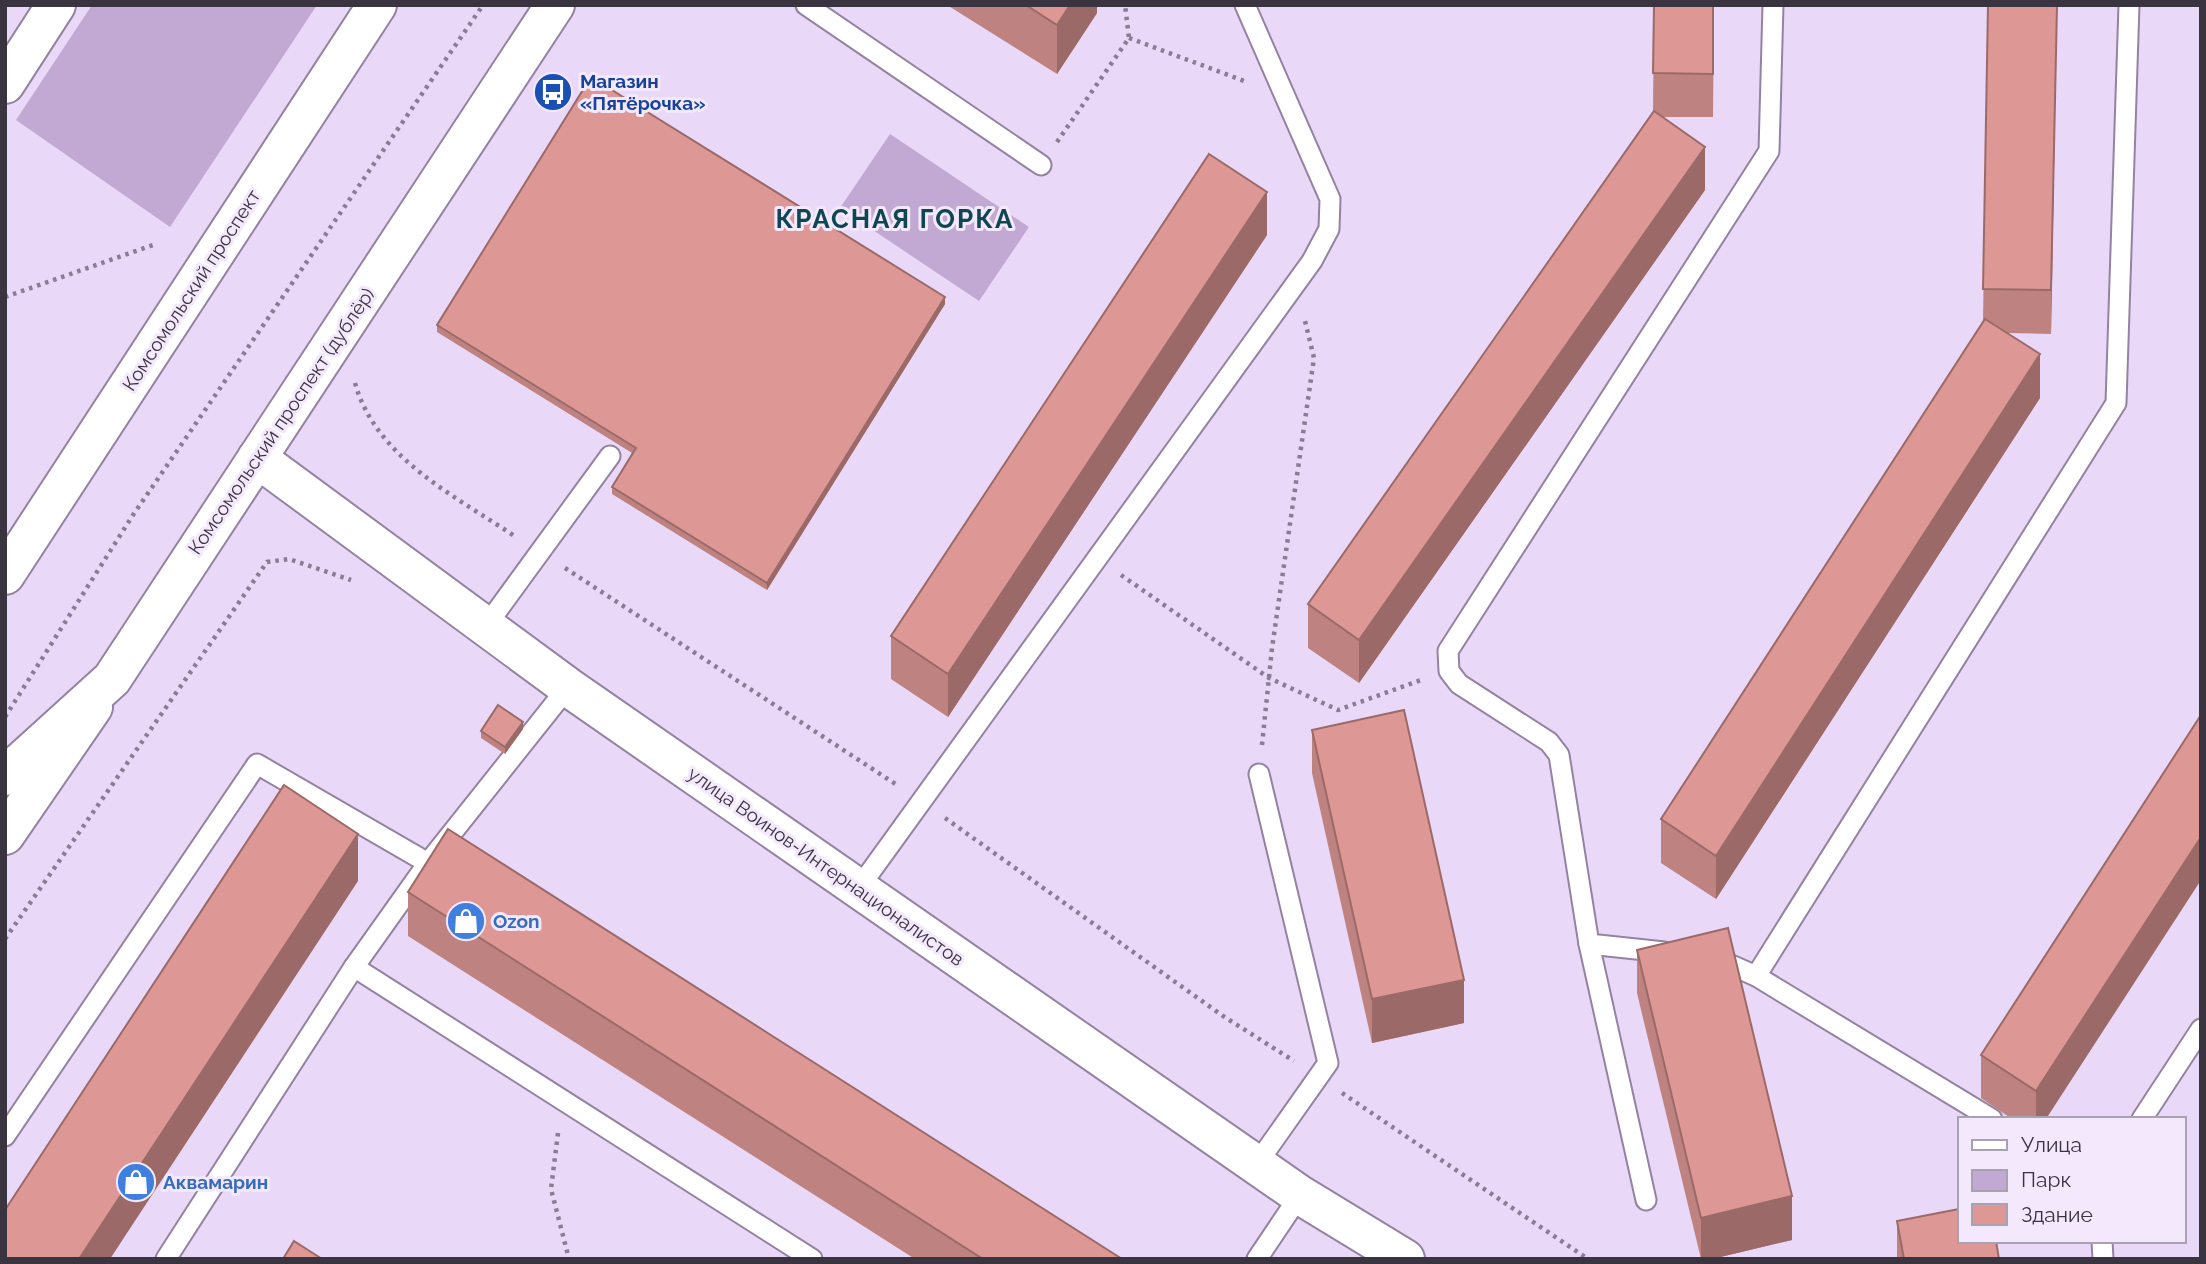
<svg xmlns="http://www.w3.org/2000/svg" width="2206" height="1264" font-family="Raleway,sans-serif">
  <rect width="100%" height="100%" fill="#ead8f8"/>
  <g fill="#c1a9d3">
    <polygon points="92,5 317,5 170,227 16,120"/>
    <polygon points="890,134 1029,227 979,301 840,208"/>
  </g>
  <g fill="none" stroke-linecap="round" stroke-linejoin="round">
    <g stroke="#9483a0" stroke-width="23">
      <g id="service">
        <polyline points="806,5 1041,165"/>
        <polyline points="486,626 610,456"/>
        <polyline points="858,889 1312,261 1329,229 1330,199 1245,5"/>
        <polyline points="1589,944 1646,1200"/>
        <polyline points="1664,952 1589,944 1559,755 1549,742 1459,684 1449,671 1448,651 1769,151 1773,5"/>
        <polyline points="1715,958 1756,976 1992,1119"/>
        <polyline points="354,967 812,1259"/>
        <polyline points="1756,976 2116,403 2129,5"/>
        <polyline points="2142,1119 2201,1029"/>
        <polyline points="5,1136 257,764 428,863 568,687"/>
        <polyline points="1256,1165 1328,1063 1259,774"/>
        <polyline points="2102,1241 2103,1259"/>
        <polyline points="166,1259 354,967 428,863"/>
        <polyline points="1257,1259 1300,1195"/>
      </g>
    </g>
    <g stroke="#9483a0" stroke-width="42">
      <polyline id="tertiary" points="5,835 93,707"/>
    </g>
    <g stroke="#9483a0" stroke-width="42">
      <g id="secondary">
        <polyline points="5,84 56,5"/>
        <polyline points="257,458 568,687 1300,1195 1405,1259"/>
        <polyline points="5,575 377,5"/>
        <polyline points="5,776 112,679 555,5"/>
      </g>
    </g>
    <g stroke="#897d93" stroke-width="4.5" stroke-dasharray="3.5 5" stroke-linecap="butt">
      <polyline points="1129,38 1247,82"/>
      <polyline points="1057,142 1129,38 1125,5"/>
      <polyline points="5,297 153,245"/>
      <path d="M355,383C376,458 455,496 516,537"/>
      <polyline points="565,568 897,785"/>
      <polyline points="1121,575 1269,678 1338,710 1421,680"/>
      <polyline points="5,717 133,515 483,5"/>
      <polyline points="1262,745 1272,648 1314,358 1305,321"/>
      <polyline points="945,818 1223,1016 1294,1061"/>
      <polyline points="5,939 267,562 289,559 351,580"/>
      <polyline points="1342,1093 1588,1259"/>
      <polyline points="558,1133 551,1189 569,1259"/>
    </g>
    <use href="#service" stroke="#fff" stroke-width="19"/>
    <use href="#tertiary" stroke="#fff" stroke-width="38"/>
    <use href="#secondary" stroke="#fff" stroke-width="38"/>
  </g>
  <g fill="#be8380">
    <polygon points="947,5 1097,5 1097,13 1057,74"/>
    <polygon points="1654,5 1714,5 1713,117 1662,117 1705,190 1359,683 1308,648 1308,604 1653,112"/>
    <polygon points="1988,5 2057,5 2051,334 2007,333 2040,398 1716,899 1661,863 1661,819 1983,322"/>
    <polygon points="1267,235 948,717 891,679 891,636"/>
    <polygon points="945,304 767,590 612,494 612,487 632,453 437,332 437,325"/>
    <polygon points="2201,715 2046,1119 2012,1119 1981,1098 1981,1055"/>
    <polygon points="523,729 505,754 481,738 481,731"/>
    <polygon points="1312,730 1464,1023 1372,1043 1312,773"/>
    <polygon points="408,892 1122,1259 915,1259 408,936"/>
    <polygon points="1637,950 1792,1240 1712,1259 1701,1259 1637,993"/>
    <polygon points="1897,1221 1999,1259 1897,1259"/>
  </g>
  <g fill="#9b6a68">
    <polygon points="1070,5 1097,5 1097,13 1057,74 1057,25"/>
    <polygon points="2057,5 2051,334 2051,290"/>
    <polygon points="1705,147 1705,190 1359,683 1359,640"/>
    <polygon points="1267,192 1267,235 948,717 948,674"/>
    <polygon points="945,297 945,304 767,590 767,583"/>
    <polygon points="2040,354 2040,398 1716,899 1716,856"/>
    <polygon points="523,722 523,729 505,754 505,747"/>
    <polygon points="358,834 358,881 110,1259 79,1259"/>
    <polygon points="2201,837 2201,880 2046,1119 2036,1119 2036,1091"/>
    <polygon points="1464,980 1464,1023 1372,1043 1372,999"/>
    <polygon points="1792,1196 1792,1240 1712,1259 1701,1259 1701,1218"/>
  </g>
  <g fill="#dd9895" stroke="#9b6a68" stroke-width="2">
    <polygon points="1026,5 1070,5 1057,25"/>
    <polygon points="1654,5 1713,5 1713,74 1653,73"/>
    <polygon points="1988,5 2057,5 2051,290 1983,289"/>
    <polygon points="591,77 945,297 767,583 612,487 636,448 437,325"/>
    <polygon points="1654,111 1705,147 1359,640 1308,604"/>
    <polygon points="1209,154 1267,192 948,674 891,636"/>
    <polygon points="1985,319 2040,354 1716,856 1661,819"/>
    <polygon points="498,705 523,722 505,747 481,731"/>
    <polygon points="1404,710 1464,980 1372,999 1312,730"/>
    <polygon points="2201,715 2201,837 2036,1091 1981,1055"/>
    <polygon points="284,785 358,834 79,1259 5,1259 5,1210"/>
    <polygon points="448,829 1122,1259 983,1259 408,892"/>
    <polygon points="1728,928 1792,1196 1701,1218 1637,950"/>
    <polygon points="1959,1209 1959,1241 1996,1241 1999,1259 1904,1259 1897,1221"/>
    <polygon points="294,1241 322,1259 283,1259"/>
  </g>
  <defs>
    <g id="bus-disc" transform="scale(2.0125)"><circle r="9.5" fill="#1a4fb4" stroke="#f3e8fc"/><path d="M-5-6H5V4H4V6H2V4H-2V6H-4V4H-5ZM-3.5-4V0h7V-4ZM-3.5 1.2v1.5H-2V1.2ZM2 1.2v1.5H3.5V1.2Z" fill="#fff"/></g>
    <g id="shop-disc" transform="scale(2.0125)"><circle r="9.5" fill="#3f7fe0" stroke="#f3e8fc"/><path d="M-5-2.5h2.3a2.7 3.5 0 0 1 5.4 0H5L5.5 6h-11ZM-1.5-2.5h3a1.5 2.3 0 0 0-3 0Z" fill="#fff"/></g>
  </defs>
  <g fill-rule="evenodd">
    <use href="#bus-disc" x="553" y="92"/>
    <use href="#shop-disc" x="466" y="921"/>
    <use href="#shop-disc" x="136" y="1182"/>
  </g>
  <g text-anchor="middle" stroke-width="6" stroke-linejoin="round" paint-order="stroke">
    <g font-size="19" font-weight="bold" fill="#164399" stroke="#f3e8fc" text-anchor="start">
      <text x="580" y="88">Магазин<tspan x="580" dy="22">«Пятёрочка»</tspan></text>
    </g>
    <g font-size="19" fill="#3a3340" stroke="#f3e8fc">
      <text transform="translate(191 290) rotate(-57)" y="7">Комсомольский проспект</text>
      <text transform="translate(281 421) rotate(-56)" y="7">Комсомольский проспект (дублёр)</text>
      <text transform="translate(826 866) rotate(35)" y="7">улица Воинов-Интернационалистов</text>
    </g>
    <g font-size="19" font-weight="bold" fill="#366cbe" stroke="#f3e8fc" text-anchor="start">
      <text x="493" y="928">Ozon</text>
      <text x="163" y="1189">Аквамарин</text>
    </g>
    <g font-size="26" font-weight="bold" letter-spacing="2" fill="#0e4654" stroke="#f3e8fc">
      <text x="895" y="228">КРАСНАЯ ГОРКА</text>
    </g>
  </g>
  <rect width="2206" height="1264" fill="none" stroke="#3a3340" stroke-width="14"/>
  <rect x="1958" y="1117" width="228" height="126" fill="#f3e8fc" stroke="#a9a0b1" stroke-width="2"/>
  <rect x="1972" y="1140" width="35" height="10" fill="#ffffff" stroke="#a9a0b1" stroke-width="2"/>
  <text x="2021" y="1152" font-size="21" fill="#3a3340">Улица</text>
  <rect x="1972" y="1170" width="35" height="21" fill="#c1a9d3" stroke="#a9a0b1" stroke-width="2"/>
  <text x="2021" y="1187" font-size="21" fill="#3a3340">Парк</text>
  <rect x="1972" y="1204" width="35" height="21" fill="#dd9895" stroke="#a9a0b1" stroke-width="2"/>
  <text x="2021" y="1222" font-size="21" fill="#3a3340">Здание</text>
</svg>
